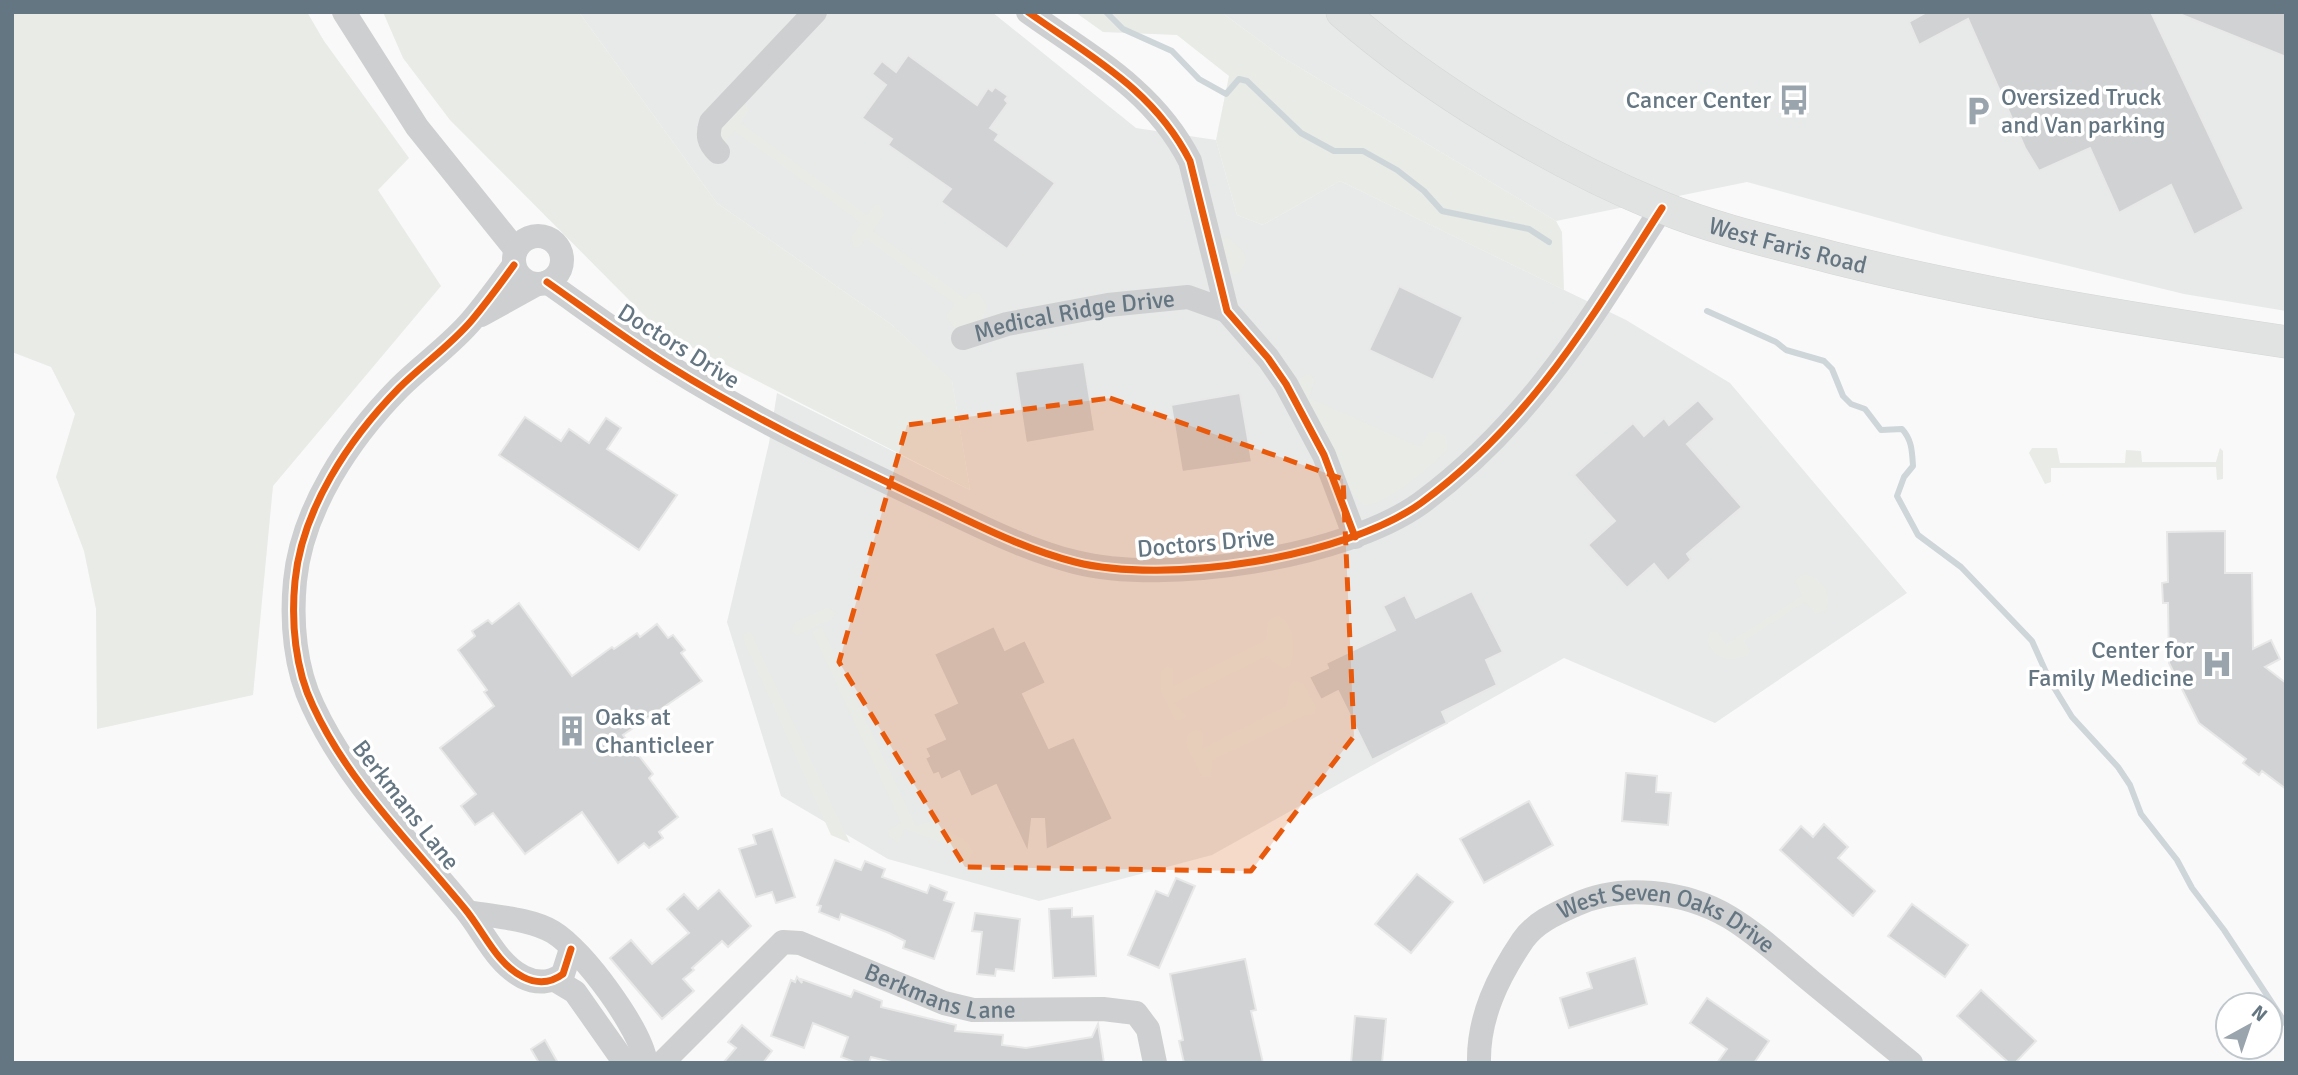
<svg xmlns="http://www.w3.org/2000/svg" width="2298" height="1075" font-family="Signika,sans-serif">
  <rect width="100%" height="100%" fill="#f9f9f9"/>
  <g fill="#e8e9e9">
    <polygon points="579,12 992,12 1136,128 1216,140 1237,215 1263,225 1340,181 1626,320 1730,383 1907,593 1715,723 1564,658 1212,855 1039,901 888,859 781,796 727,622 769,443 777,393 970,490 952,381 891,324 717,203"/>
    <polygon points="1221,12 2286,12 2286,311 2184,294 1941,235 1747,182 1556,221 1282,57"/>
  </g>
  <g fill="#e8ebe6">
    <polygon points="12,12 307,12 324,41 409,158 378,190 441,286 273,486 253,695 97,729 96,609 84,551 56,477 75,414 51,367 12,352"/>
    <polygon points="383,12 579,12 717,203 891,324 952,380 970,490 660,331 450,120 403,58"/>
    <polygon points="1075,12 1221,12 1282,57 1556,221 1562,232 1564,290 1340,181 1263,225 1237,215 1216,140 1229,76 1177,35 1103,32"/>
    <polygon points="743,104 747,105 749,110 741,123 867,215 875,205 880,205 884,215 873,231 966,299 973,292 979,294 987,305 983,320 956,331 946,316 955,304 866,239 859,247 854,247 851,237 861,223 734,131 726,141 721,140 721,128"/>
    <path d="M1227,237C1243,249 1255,259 1236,275L1230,272L1221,240Z"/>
    <path d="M1309,374L1315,380L1309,398L1420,447L1429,432L1435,431L1446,436L1448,448C1436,464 1383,508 1363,505L1354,496L1296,387L1299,379Z"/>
    <polygon points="2032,448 2057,448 2060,463 2125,463 2126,450 2141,451 2142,462 2216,462 2220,448 2223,451 2223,479 2217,480 2216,467 2051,468 2051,482 2045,484 2029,453"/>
    <path d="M1806,574C1822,579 1835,596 1825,611L1816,614L1805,602L1744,641L1750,651L1748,656C1728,661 1717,662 1707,642L1710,632L1717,631L1726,644L1802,596L1795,580Z"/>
    <polygon points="828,607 836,613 832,619 798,635 791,632 795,622"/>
    <path d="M1277,616C1295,622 1295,650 1290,666L1283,668L1266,656L1173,703L1186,715L1184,719L1175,720L1161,691V671L1167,667L1173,669L1172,687L1266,640L1269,620Z"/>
    <polygon points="822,627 916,826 931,821 967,842 973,852 966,866 960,863 964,851 905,829 898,843 889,837 888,830 901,823 812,632"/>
    <polygon points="750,631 850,843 831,835 744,641 743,635"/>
    <polygon points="1294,681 1303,683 1316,708 1314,714 1305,715 1212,760 1211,777 1203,777 1186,744 1188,734 1196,730 1203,732 1202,749 1287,706 1290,685"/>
  </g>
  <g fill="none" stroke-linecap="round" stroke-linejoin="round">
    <g stroke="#ced6d9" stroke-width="6">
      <polyline points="1106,12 1123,29 1172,51 1199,79 1226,94 1239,79 1247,81 1301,133 1334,151 1363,151 1397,170 1424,191 1442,211 1529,229 1549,242"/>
      <path d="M1707,311L1776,342L1786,350L1824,361L1832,369L1843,396L1851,404L1865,409L1881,430L1902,429C1912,440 1912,451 1913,466L1904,477L1897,496L1918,535L1961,567L2032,641L2050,681L2072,717L2118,767L2130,785L2141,814L2177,860L2192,888L2224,930L2286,1024"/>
    </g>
  </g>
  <g fill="#d0d2d3" stroke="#e8e8e8" stroke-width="2">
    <polygon points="1927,12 2151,12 2244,209 2194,235 2171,185 2119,213 2090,148 2039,171 2025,148 1968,19 1919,45 1909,22"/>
    <polygon points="2177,12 2286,12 2286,57 2177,13"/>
    <polygon points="908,55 977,105 988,88 992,91 995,87 1008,96 1005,100 1008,103 990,128 999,134 995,140 1055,183 1007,249 941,202 951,189 888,145 892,139 862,118 886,85 872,74 882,61 896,72"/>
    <polygon points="1399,286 1463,317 1433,380 1369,350"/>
    <polygon points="1084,362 1095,431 1026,443 1015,372"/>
    <polygon points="1240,393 1252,462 1182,472 1171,405"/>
    <polygon points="1698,400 1715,419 1687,444 1742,507 1687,554 1691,560 1668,581 1654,564 1627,588 1588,545 1615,521 1574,475 1633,423 1644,436 1664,418 1669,425"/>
    <polygon points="525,417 561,441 569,429 589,443 606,418 621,428 607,449 677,495 639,550 499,455"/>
    <polygon points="2225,531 2225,573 2252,573 2253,649 2271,640 2280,659 2265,667 2286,683 2286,789 2262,771 2259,775 2243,763 2246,759 2199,723 2169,663 2168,603 2163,603 2162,583 2168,582 2167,532"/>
    <polygon points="1472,591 1503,652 1486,660 1497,685 1442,712 1447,723 1372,760 1338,691 1321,700 1309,677 1328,668 1326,663 1395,630 1383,606 1405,595 1416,618"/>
    <polygon points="519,603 572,676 612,647 614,649 637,633 640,637 657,624 668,638 673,635 685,650 681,653 702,681 623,735 653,774 649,778 678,817 659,832 663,838 649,848 644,843 618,863 582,812 525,854 493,813 475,825 461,806 476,794 440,748 494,706 484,692 487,690 458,650 475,636 472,631 488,620 492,624"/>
    <polygon points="994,626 1005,650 1025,640 1046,683 1023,694 1049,748 1074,737 1113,819 1046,850 1044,819 1032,819 1028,853 996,785 971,797 959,771 941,780 938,773 933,775 925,758 929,756 925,748 945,739 933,714 957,703 934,654"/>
    <polygon points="1626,773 1657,776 1656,792 1671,793 1668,825 1622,821"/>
    <polygon points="1529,801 1553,845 1484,883 1460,839"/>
    <polygon points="1824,824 1848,847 1838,858 1875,891 1853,916 1780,850 1801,826 1813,837"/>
    <polygon points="772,829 795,897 776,903 772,892 756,897 739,849 756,844 753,835"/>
    <polygon points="835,860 861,870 865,861 885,869 882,877 927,893 930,885 947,892 944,900 954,903 934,959 903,948 905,941 889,933 841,914 839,920 819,912 821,906 817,905"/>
    <polygon points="1417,874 1453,902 1411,953 1375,924"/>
    <polygon points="1176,878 1195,886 1159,968 1128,955 1156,891 1168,896"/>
    <polygon points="719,890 751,926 728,947 722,941 692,968 694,970 683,979 694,991 662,1019 610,958 631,940 652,964 689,933 667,909 684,894 698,909"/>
    <polygon points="1912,904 1968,945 1945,977 1888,936"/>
    <polygon points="1072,908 1072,917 1093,916 1096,976 1053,978 1049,909"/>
    <polygon points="975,913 1020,919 1014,971 996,969 995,976 977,974 982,932 972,931"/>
    <polygon points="1635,958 1647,1004 1569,1028 1560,998 1592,988 1587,973"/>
    <polygon points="1245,959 1256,1010 1251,1011 1263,1063 1184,1063 1179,1041 1183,1040 1170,974"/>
    <polygon points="797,977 802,983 801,979 851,997 854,990 882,1001 881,1007 956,1025 955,1031 1003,1035 1002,1045 1026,1048 1092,1037 1098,1024 1104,1063 895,1063 871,1057 869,1063 857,1063 841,1057 848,1037 813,1023 804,1048 771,1036 791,980 795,982"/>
    <polygon points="1981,990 2036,1041 2015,1063 2009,1063 1957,1016"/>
    <polygon points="1707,998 1769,1041 1754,1063 1717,1063 1727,1049 1690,1023"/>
    <polygon points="1355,1016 1386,1019 1382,1063 1351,1063"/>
    <polygon points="742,1025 772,1051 763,1063 723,1063 736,1048 728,1042"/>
    <polygon points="545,1040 558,1063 539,1063 531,1049"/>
  </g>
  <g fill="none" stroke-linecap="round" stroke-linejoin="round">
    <g stroke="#d5d6d7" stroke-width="33">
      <g id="major">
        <path id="s4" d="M1342,12C1431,90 1552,162 1661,207C1717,230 1776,243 1834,258C1983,295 2134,319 2286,342"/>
      </g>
    </g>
    <g stroke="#cecfd0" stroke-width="24">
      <polyline points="344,12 417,127 516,250"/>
      <path d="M1028,12C1091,57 1154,90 1190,161L1227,311L1268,358L1286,384L1324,455L1355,537"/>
      <path d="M718,152C708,142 707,135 711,122L815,12"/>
      <circle cx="538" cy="260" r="24"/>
      <path d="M514,265C501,283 487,302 472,320C451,345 422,365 399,388C349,439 302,509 295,581C291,622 295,669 313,706C349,784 412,844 465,909C484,932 496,963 523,977C537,984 551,983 563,974L571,949"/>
      <path d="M547,282C587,310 627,340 669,366C747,415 830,455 914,495C966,519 1019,548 1075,562C1166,585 1344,558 1421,503C1531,422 1590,320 1662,208"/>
      <polyline points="481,315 537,284"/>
      <path id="s1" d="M963,338L1007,324L1108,305L1188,297L1227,311"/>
      <path d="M468,912C494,917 529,918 553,932C583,950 641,1029 646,1063"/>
      <polyline points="555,980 575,992 625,1063"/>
      <path id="s2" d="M662,1063L783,942L800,943L944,1003L973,1010L1103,1009L1136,1013L1148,1029L1155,1063"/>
      <path id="s3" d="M1479,1063C1478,1017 1498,977 1523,940C1536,922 1555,914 1575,905C1621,883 1685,891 1729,917C1759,935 1785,960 1812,982C1845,1009 1878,1036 1911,1063"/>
    </g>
    <use href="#major" stroke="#e1e2e2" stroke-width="32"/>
    <g stroke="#fff" stroke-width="11">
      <g id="cycleway">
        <path d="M1028,12C1091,57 1154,90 1190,161L1227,311L1268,358L1286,384L1324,455L1355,537"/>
        <path d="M514,265C501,283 487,302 472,320C451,345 422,365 399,388C349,439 302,509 295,581C291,622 295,669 313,706C349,784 412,844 465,909C484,932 496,963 523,977C537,984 551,983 563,974L571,949"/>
        <path d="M547,282C587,310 627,340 669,366C747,415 830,455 914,495C966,519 1019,548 1075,562C1166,585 1344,558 1421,503C1531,422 1590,320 1662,208"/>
      </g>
    </g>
    <use href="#cycleway" stroke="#e8590c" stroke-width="7"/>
  </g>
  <path fill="#e8590c" fill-opacity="0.2" stroke="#e8590c" stroke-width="5" stroke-dasharray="14 9" stroke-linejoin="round" d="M1110,398L1343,479L1354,736L1251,871L965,867L839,662L907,425Z"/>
  <defs>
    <g id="bus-bare" transform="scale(2.415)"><path d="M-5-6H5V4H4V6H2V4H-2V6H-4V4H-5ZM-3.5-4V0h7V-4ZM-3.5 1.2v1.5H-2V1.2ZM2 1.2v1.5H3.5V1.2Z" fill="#99a4ac" stroke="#fff" stroke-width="2.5" paint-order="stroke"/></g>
    <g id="parking-bare" transform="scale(2.415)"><path d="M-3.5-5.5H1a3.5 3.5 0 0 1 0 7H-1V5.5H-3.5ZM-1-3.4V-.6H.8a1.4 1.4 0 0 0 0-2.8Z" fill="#99a4ac" stroke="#fff" stroke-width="2.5" paint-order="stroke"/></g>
    <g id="hospital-bare" transform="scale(2.415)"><path d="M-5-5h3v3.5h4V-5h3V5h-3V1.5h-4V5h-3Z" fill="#99a4ac" stroke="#fff" stroke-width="2.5" paint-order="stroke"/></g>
    <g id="building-bare" transform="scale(2.415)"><path d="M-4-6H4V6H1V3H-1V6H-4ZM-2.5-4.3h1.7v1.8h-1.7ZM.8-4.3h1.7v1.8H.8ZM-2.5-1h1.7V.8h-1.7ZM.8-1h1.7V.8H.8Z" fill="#99a4ac" stroke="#fff" stroke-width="2.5" paint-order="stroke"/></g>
  </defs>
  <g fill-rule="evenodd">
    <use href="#bus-bare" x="1794" y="100"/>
    <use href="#parking-bare" x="1978" y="111"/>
    <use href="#hospital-bare" x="2217" y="664"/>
    <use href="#building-bare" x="572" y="731"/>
  </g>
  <g text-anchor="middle" stroke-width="7" stroke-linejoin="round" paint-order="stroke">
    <g font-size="24" fill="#657683" stroke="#fff" text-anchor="start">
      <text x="2001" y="105">Oversized Truck<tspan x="2001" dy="28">and Van parking</tspan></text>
      <text x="1771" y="108" text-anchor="end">Cancer Center</text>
      <text x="2194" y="658" text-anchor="end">Center for<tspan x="2194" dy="28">Family Medicine</tspan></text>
      <text x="595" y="725">Oaks at<tspan x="595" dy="28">Chanticleer</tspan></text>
    </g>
    <g font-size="24" fill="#657683" stroke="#fff">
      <text dy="8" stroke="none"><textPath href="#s4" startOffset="508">West Faris Road</textPath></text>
      <text dy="8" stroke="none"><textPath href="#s1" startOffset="114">Medical Ridge Drive</textPath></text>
      <text transform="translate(679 346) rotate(32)" y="8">Doctors Drive</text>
      <text transform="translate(1206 543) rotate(-5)" y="8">Doctors Drive</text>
      <text transform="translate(406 805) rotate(52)" y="8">Berkmans Lane</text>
      <text dy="8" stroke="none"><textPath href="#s3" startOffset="294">West Seven Oaks Drive</textPath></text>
      <text dy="8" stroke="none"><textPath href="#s2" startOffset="338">Berkmans Lane</textPath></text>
    </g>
  </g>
  <rect width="2298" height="1075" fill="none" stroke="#657683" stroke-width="28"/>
  <g transform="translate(2249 1026) rotate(40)"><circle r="33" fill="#ffffff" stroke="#c1c8cd" stroke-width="2"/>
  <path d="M0-5L12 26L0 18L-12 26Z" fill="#99a4ac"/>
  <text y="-10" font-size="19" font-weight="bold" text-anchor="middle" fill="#657683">N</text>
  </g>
</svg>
